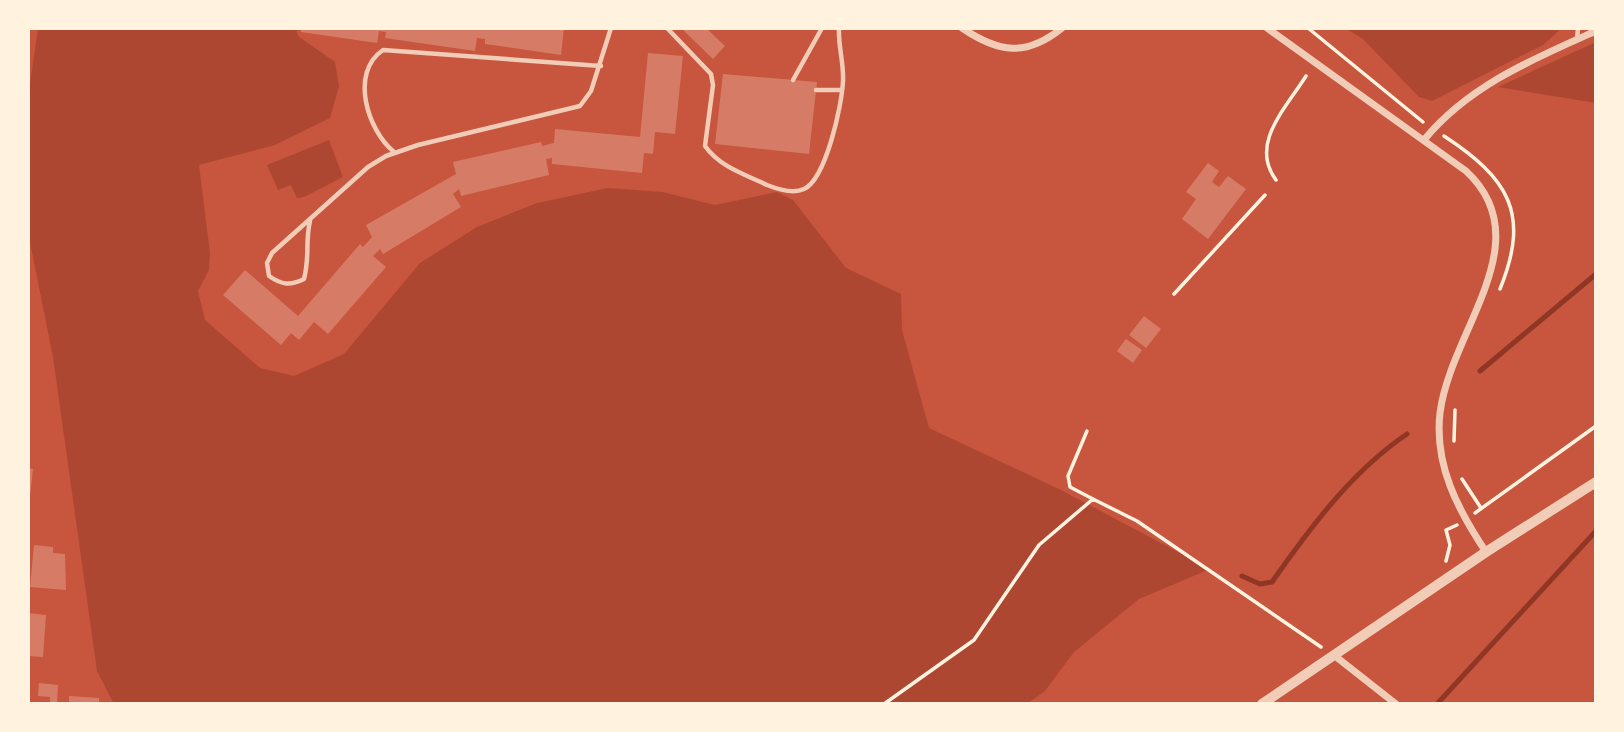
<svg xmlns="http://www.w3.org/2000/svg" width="1624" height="732" font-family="'Times New Roman',serif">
  <rect width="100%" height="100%" fill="#c8553d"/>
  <g fill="#ae4732">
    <polygon points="38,28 296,28 298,36 335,62 339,86 330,118 275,145 199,165 210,253 209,270 198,291 205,320 260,368 294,376 344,354 420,263 477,227 537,203 608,188 663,192 715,205 777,192 793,200 846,268 901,294 902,330 929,428 1061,490 1210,569 1139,599 1074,652 1045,691 1027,704 114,704 97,671 53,357 28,232 28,98"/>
    <polygon points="1345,28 1562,28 1543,45 1432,101 1419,97 1363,39"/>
    <polygon points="1596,42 1596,103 1498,87"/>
    <polygon points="329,140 343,177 304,197 297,198 291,185 278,190 267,165"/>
  </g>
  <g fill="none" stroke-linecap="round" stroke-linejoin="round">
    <g stroke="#8f3625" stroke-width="5">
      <polyline points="1480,371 1596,274"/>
      <path d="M1242,576L1260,584L1272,582C1310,528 1352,471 1407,434"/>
      <polyline points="1437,704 1596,531"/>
    </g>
  </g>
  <g fill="#d67c66">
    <polygon points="301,28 564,28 561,55 485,44 485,39 477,38 475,51 385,38 386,32 379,31 377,43 301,32"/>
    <polygon points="681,28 706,28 725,46 713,59"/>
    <polygon points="648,53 683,56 675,134 655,132 653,154 644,153 642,173 552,164 552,158 546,159 549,175 461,196 459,189 453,194 461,207 383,254 380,249 373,256 386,267 328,334 314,322 299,340 291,333 281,345 223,295 245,270 298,316 360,244 363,247 372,237 366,225 456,174 453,162 541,142 542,146 554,143 555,129 640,137"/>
    <polygon points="723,74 817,82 809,154 715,144"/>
    <polygon points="1208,163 1219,171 1212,182 1219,187 1228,176 1246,189 1208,239 1182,219 1196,199 1186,192"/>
    <polygon points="1144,316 1161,329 1146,348 1129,335"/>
    <polygon points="1126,339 1142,350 1133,363 1117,351"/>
    <polygon points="28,468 33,469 30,497 28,497"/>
    <polygon points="34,545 53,547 53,553 65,554 66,590 30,587"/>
    <polygon points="28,613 46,615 43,657 28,656"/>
    <polygon points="39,683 58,685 57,704 50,704 50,697 38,696"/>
    <polygon points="69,696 99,698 99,704 69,704"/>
  </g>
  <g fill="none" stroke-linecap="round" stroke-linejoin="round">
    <g stroke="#fff3e0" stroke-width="3.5">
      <polyline points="1308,28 1423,122"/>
      <path d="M1444,136C1508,178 1531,213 1500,289"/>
      <path d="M1276,180C1249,144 1286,108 1306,76"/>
      <polyline points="1174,294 1265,195"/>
      <polyline points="1087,431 1068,476 1070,487 1093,499"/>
      <polyline points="1454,441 1455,410"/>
      <polyline points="1462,479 1481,508"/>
      <polyline points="1475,513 1596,426"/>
      <polyline points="1446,561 1450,545 1446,530 1457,525"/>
      <polyline points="884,704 974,640 1039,545 1093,499 1137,521 1321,647"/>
    </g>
    <g stroke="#f1ccb7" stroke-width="4.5">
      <path d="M667,28L711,74L713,85L705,146C720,167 744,174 767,185C777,189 794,194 804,189C826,179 842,105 843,81C844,63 838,46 839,28"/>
      <polyline points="1577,39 1578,28"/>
      <polyline points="793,80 822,28"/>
      <polyline points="816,90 841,90"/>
      <path d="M394,152C368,131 349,73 383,50L601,66"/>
      <path d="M310,221C305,242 310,256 304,279C290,286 282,285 269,276L267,263L272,253L368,167L386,156L418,145L580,106L591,91L611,28"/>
    </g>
    <g stroke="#f1ccb7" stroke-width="7">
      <path d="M962,28C999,53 1026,57 1062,28"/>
      <path d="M1267,28L1466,171C1542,241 1450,331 1440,413C1434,465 1458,510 1486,552"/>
      <path d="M1424,140C1468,86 1533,59 1596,31"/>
      <polyline points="1335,656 1396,704"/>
    </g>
    <polyline stroke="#f1ccb7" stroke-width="10" points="1262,704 1486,552 1596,482"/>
  </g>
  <rect width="1624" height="732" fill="none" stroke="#fff3e0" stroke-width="60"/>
</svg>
